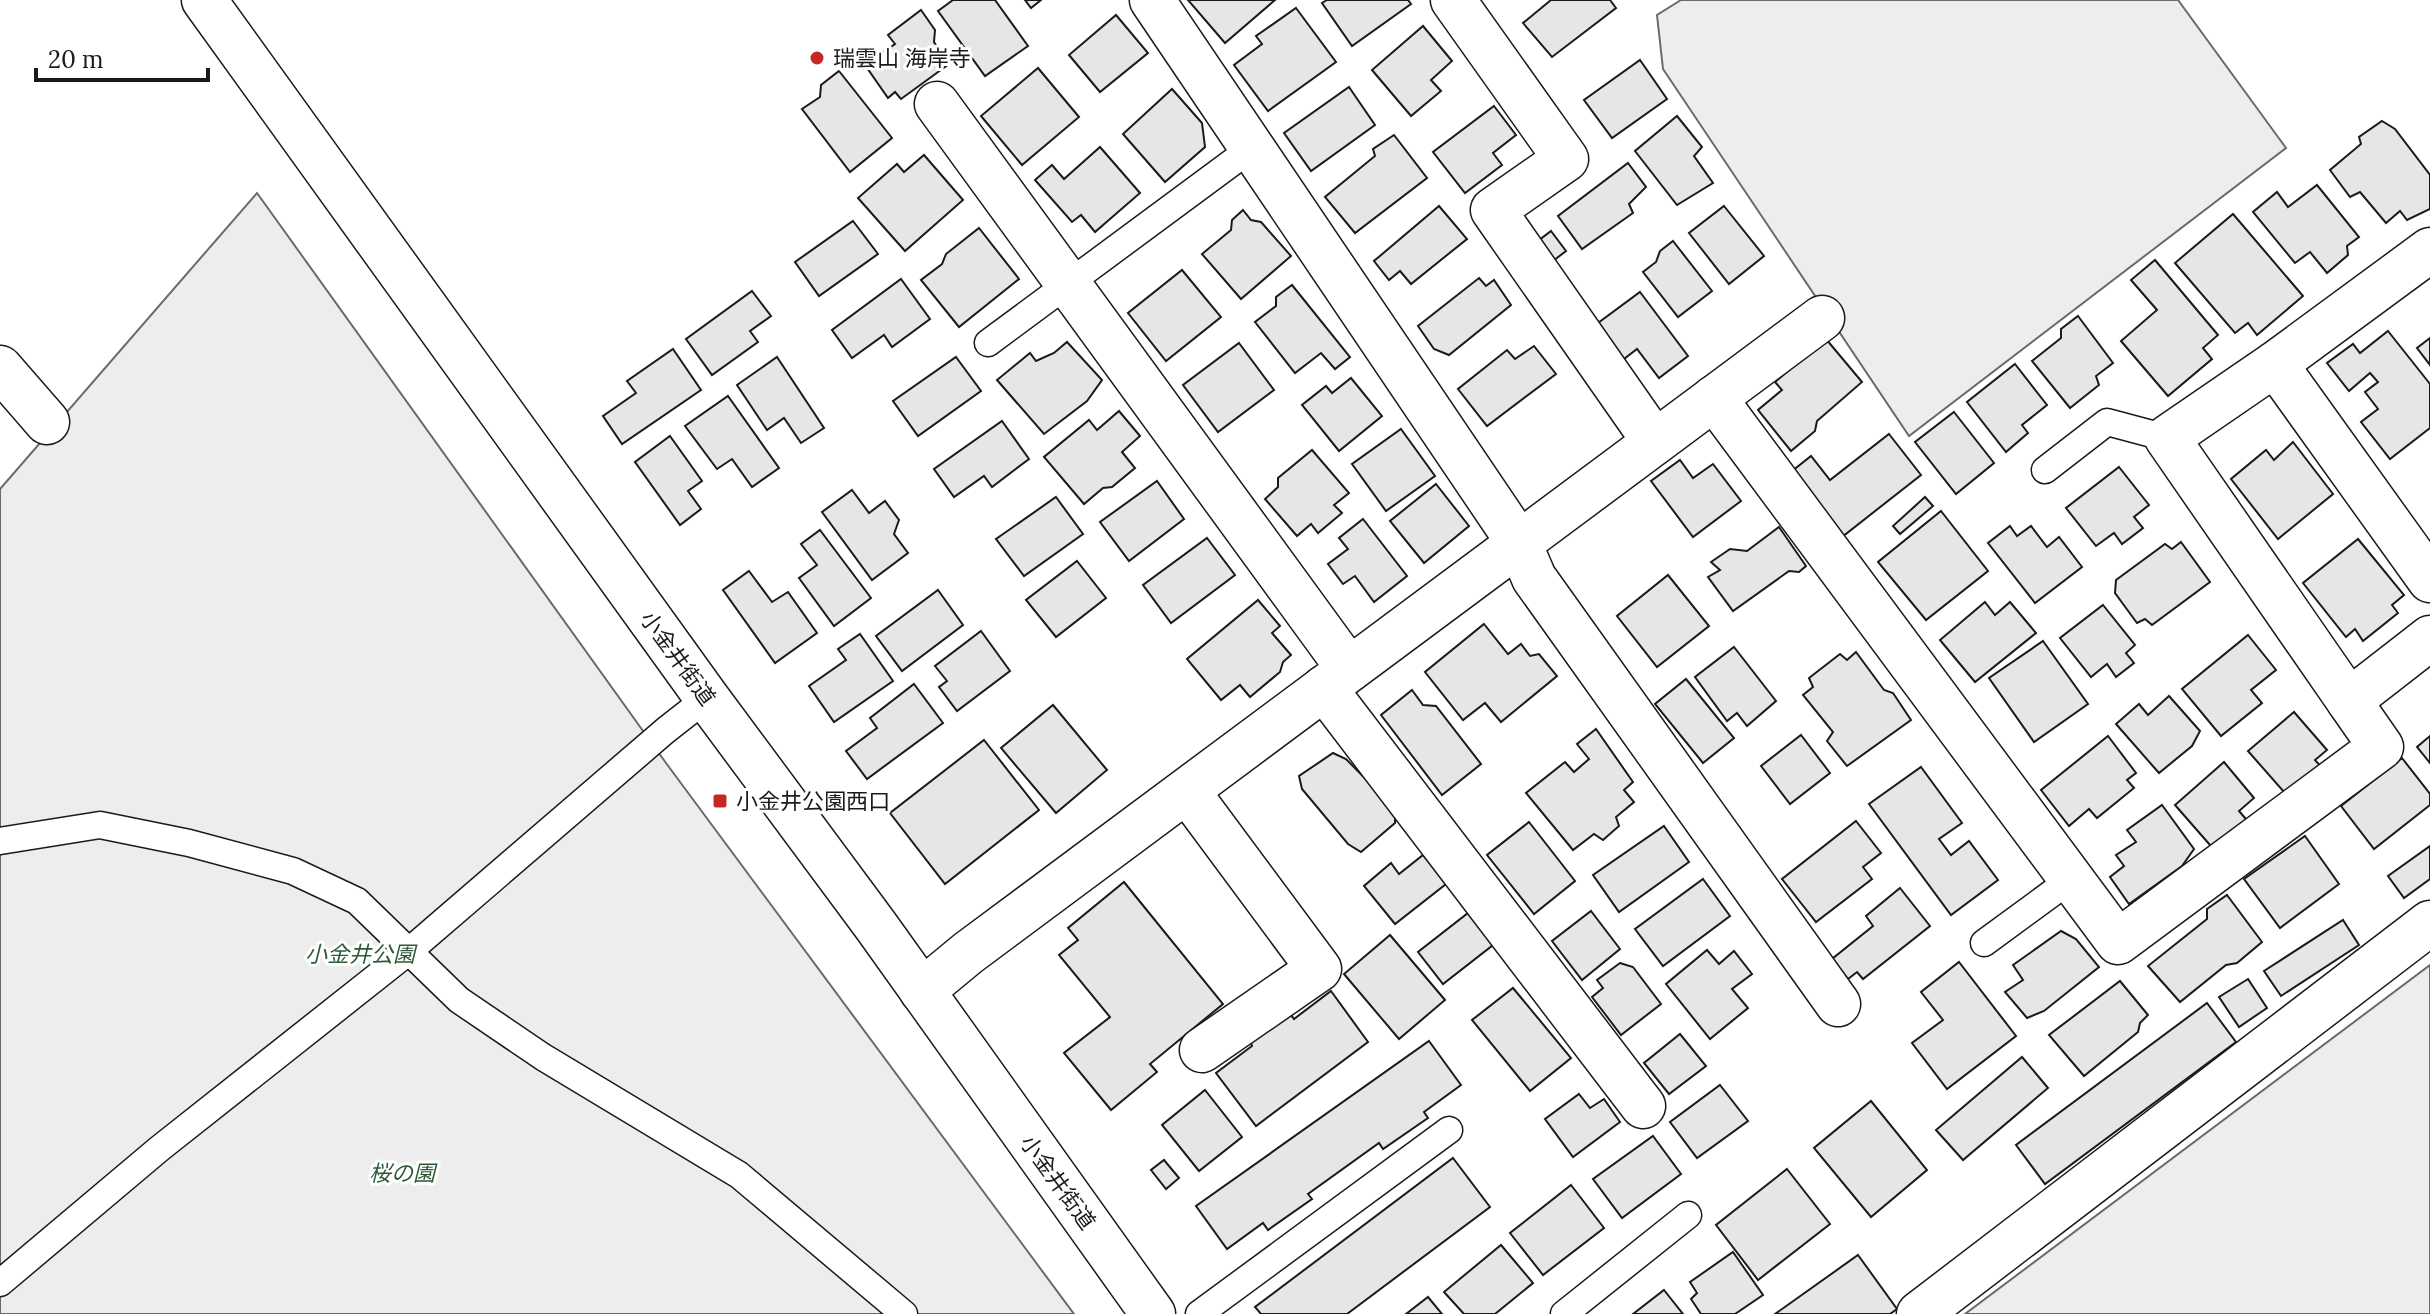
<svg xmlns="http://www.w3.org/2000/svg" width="2430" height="1314" font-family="Lora,'Noto Sans JP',serif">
  <rect width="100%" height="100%" fill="#fff"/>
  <g fill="#ededed" stroke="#6a6a6a" stroke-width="2">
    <polygon points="1681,0 2178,0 2286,148 1909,436 1663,69 1657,15"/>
    <polygon points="257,193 666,763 1074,1314 0,1314 0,489"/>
    <polygon points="2430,965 2430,1314 1965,1314"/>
  </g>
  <g fill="#e6e6e6" stroke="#1a1a1a" stroke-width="2">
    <polygon points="953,0 995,0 1028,46 985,76 938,11"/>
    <polygon points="1025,0 1041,0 1031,8"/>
    <polygon points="1188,0 1275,0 1225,43"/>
    <polygon points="1327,0 1408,0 1411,4 1352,46 1322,3"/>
    <polygon points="1551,0 1610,0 1616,8 1552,57 1523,23"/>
    <polygon points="1296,8 1336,62 1268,111 1234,65 1262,44 1256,36"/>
    <polygon points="921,10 935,30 934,42 949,64 901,99 895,92 888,98 865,65 895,44 888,35"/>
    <polygon points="1116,15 1148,53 1100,92 1069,55"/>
    <polygon points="1423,26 1452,61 1431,80 1441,91 1411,116 1372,70"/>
    <polygon points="1640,60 1667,99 1612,138 1584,100"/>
    <polygon points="1038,68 1079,117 1022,165 981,116"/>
    <polygon points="839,71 892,138 850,172 802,109 820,97 821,85"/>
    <polygon points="1349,87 1375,125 1311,171 1284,133"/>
    <polygon points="1172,89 1202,123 1205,147 1165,182 1123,134"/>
    <polygon points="1494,106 1516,135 1493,153 1502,165 1465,193 1433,152"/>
    <polygon points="1677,116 1702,147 1694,156 1713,183 1677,205 1635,151"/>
    <polygon points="2382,121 2395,129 2430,175 2430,209 2407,220 2400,211 2386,223 2360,192 2350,197 2330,170 2361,144 2359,137"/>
    <polygon points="1394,135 1427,178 1355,233 1325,197 1375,156 1373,149"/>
    <polygon points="1100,147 1140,193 1095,232 1081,215 1072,222 1035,180 1052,165 1064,179"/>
    <polygon points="924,155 963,200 905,251 858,198 897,164 904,172"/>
    <polygon points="1628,163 1646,187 1629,204 1633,213 1582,249 1558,216"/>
    <polygon points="2317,185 2359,237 2347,246 2348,255 2327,273 2310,252 2295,263 2253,212 2277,192 2288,207"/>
    <polygon points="1439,206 1467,239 1411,284 1400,271 1389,280 1374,261"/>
    <polygon points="1724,206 1764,256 1729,284 1689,233"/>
    <polygon points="1243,210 1251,220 1261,222 1291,256 1241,299 1202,254 1231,230 1232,220"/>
    <polygon points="2233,214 2303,296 2257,335 2248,323 2235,333 2175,263"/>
    <polygon points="853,221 878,254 819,296 795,262"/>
    <polygon points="979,228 1019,279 959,327 921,280 942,264 946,254"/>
    <polygon points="1551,231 1566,251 1553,261 1538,241"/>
    <polygon points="1673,241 1712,291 1678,317 1643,272 1656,262 1660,251"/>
    <polygon points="2155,260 2218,335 2203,348 2212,359 2168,396 2121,341 2157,310 2131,280"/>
    <polygon points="1182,270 1221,317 1166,361 1128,313"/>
    <polygon points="1479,278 1486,286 1494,280 1511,305 1449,355 1434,349 1418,326"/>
    <polygon points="901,279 930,319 892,347 884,335 852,358 832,330"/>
    <polygon points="1292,285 1350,357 1335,369 1321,353 1295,373 1255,322 1276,306 1276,297"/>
    <polygon points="752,291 771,316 750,331 758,342 712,375 686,339"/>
    <polygon points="1640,292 1688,356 1659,378 1637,349 1624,359 1598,323"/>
    <polygon points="2078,316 2113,363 2096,376 2099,385 2070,408 2032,361 2061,338 2061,329"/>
    <polygon points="2388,331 2430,384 2430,428 2390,459 2361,422 2378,409 2365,392 2378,382 2370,373 2349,391 2327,363 2353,344 2360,353"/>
    <polygon points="2430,338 2430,365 2417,348"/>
    <polygon points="1826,339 1862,382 1817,421 1815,431 1791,451 1758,410 1782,390 1775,382"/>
    <polygon points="1067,342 1102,380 1087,401 1044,434 997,380 1030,353 1036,361 1054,353"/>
    <polygon points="1239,343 1274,390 1218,432 1183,385"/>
    <polygon points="1534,346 1556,374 1487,426 1458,389 1507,350 1515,359"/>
    <polygon points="673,349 701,390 622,444 603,416 636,393 627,381"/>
    <polygon points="777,357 824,428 801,443 784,418 767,430 737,385"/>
    <polygon points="956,357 981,391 918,436 893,401"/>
    <polygon points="2015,364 2047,405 2022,425 2028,433 2006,452 1967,402"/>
    <polygon points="1351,378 1382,416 1339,451 1302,405 1326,386 1332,393"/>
    <polygon points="728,396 779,468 752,487 732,459 717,469 685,426"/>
    <polygon points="1119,411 1140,436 1122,452 1135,468 1112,487 1103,488 1084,504 1044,457 1089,420 1097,430"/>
    <polygon points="1954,412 1994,463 1956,494 1915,442"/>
    <polygon points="1002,421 1029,459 992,487 984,476 954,497 934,469"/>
    <polygon points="1401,429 1435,476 1386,511 1352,464"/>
    <polygon points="1889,434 1921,475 1842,537 1791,472 1811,456 1830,480"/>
    <polygon points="670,436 702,481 688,491 701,509 680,525 635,462"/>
    <polygon points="2293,442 2333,494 2278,539 2231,479 2266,450 2274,460"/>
    <polygon points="1312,450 1349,493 1334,505 1342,513 1318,533 1311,524 1297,536 1265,499 1278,487 1278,478"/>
    <polygon points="1680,460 1693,478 1713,464 1741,501 1693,537 1651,481"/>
    <polygon points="2119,467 2149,505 2134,517 2143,528 2122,544 2114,533 2096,546 2066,508"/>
    <polygon points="1157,481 1184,519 1129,561 1100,522"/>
    <polygon points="1436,484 1469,526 1424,563 1390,521"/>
    <polygon points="852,490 869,513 885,501 899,520 894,534 908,553 872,580 822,512"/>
    <polygon points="1056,497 1083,534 1024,576 996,539"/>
    <polygon points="1925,497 1933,506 1900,534 1893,526"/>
    <polygon points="1941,511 1988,571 1926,620 1878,562"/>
    <polygon points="1363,519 1407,576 1374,602 1355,576 1343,584 1328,564 1348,549 1339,538"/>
    <polygon points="2010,526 2017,536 2031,526 2047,547 2059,537 2082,567 2035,603 1988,543"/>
    <polygon points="1779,527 1806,566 1799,572 1789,571 1733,611 1708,577 1720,570 1711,562 1730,549 1747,551"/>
    <polygon points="820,530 871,598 834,626 799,578 817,565 801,544"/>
    <polygon points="1207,538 1235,575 1171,623 1143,585"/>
    <polygon points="2358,539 2404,595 2392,605 2398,613 2363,641 2355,629 2346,637 2303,583"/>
    <polygon points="2181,542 2210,582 2152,625 2145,619 2137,623 2115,593 2116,580 2165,544 2172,549"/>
    <polygon points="1077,561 1106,598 1056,637 1026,600"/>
    <polygon points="749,571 772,602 788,592 817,633 775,663 723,590"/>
    <polygon points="1668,575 1709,626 1657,667 1617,616"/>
    <polygon points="938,590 963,625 902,671 876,636"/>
    <polygon points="1258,600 1280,626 1272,633 1291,655 1283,662 1280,672 1250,697 1240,685 1221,700 1187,659"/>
    <polygon points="1985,602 1995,615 2010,602 2036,633 1975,682 1940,640"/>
    <polygon points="2103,605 2135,645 2126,653 2134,663 2116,677 2107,664 2091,677 2060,638"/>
    <polygon points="1484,624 1508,654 1521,644 1530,656 1539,654 1557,676 1501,722 1485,703 1463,720 1425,672"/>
    <polygon points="981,631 1010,671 957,711 939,687 947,681 935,666"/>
    <polygon points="860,634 893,681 834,722 809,686 846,660 838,649"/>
    <polygon points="2248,635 2276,670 2251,690 2262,703 2221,736 2182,689"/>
    <polygon points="2043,641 2088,704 2034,742 1989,678"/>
    <polygon points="1734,647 1776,701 1747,726 1737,713 1727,721 1695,677"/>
    <polygon points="1856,652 1884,690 1893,693 1911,720 1847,766 1827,741 1833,732 1803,695 1813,687 1809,678 1840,654 1847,660"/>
    <polygon points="1686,679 1734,738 1703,763 1655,704"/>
    <polygon points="914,684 943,723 867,779 846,751 877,728 870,718"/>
    <polygon points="1412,690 1423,705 1436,706 1481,764 1442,795 1381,715"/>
    <polygon points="2169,696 2200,731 2192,746 2159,773 2116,724 2139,704 2148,715"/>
    <polygon points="1053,705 1107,770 1056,813 1001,748"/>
    <polygon points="2294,712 2327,750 2315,760 2325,771 2291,800 2248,751"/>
    <polygon points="1596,729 1633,782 1624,790 1634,802 1616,817 1619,826 1603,840 1594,834 1573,850 1526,793 1565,762 1574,772 1589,759 1577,744"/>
    <polygon points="1801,735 1830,773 1790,804 1761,766"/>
    <polygon points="2108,736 2136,773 2127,780 2134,788 2097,818 2089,809 2069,826 2041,790"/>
    <polygon points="2430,736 2430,763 2417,747"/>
    <polygon points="984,740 1039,810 945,884 890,813"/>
    <polygon points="1333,753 1346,759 1395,809 1395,823 1361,852 1348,844 1302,789 1299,776"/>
    <polygon points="2402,758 2430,794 2430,805 2374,849 2341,806"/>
    <polygon points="2224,762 2254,798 2239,811 2251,825 2217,853 2175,805"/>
    <polygon points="1921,767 1962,823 1939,839 1951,855 1969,841 1998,880 1951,915 1869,804"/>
    <polygon points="2162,805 2194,849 2182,866 2129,904 2110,877 2124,866 2116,855 2136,842 2127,830"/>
    <polygon points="1856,821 1881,853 1863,867 1872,879 1816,922 1782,879"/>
    <polygon points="1529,822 1575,881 1534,914 1487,855"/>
    <polygon points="1664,826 1689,862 1619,912 1593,875"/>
    <polygon points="2305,836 2339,884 2280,928 2244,879"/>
    <polygon points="2430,846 2430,879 2404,898 2388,876"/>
    <polygon points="1423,855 1446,884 1395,924 1364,886 1391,863 1399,874"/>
    <polygon points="1703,879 1730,916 1663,966 1635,929"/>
    <polygon points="1124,882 1223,1004 1150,1064 1157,1072 1111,1110 1064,1053 1110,1017 1059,955 1078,940 1068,928"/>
    <polygon points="1900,888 1930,926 1863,979 1857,972 1848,979 1832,959 1873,926 1866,916"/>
    <polygon points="2227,895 2262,942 2237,963 2226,965 2180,1002 2148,966 2207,919 2207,909"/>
    <polygon points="1591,911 1620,949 1582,980 1552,941"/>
    <polygon points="1468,913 1493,945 1443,984 1418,952"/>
    <polygon points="2343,920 2359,945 2281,996 2264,971"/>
    <polygon points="2061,931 2076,939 2099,967 2044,1011 2027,1018 2005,992 2023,980 2013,965"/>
    <polygon points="1390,935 1445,1000 1399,1039 1344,974"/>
    <polygon points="1707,950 1719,964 1734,951 1752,974 1732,989 1748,1008 1710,1039 1666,984"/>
    <polygon points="1959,962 2016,1036 1947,1089 1912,1043 1943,1020 1921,992"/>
    <polygon points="1620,963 1633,967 1661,1004 1621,1035 1592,997 1603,988 1597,980"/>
    <polygon points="2248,979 2267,1008 2239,1027 2219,997"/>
    <polygon points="2120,981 2148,1015 2140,1023 2138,1032 2084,1076 2049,1035"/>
    <polygon points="1513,988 1571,1058 1530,1091 1472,1020"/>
    <polygon points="1331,991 1368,1042 1256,1126 1216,1073 1252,1046 1246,1030 1286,1008 1294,1019"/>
    <polygon points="2207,1003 2236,1042 2045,1184 2016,1145"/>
    <polygon points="1680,1034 1706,1066 1669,1094 1644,1063"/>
    <polygon points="1429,1041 1461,1085 1424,1112 1428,1118 1383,1149 1379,1143 1308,1194 1312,1199 1268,1230 1263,1223 1227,1249 1196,1206"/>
    <polygon points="2022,1057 2048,1088 1963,1160 1936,1130"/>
    <polygon points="1720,1085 1748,1121 1697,1158 1670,1122"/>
    <polygon points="1205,1090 1242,1137 1199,1171 1162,1125"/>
    <polygon points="1579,1094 1590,1108 1604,1099 1620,1122 1573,1157 1545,1119"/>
    <polygon points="1871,1101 1927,1170 1871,1217 1814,1148"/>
    <polygon points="1653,1136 1681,1174 1622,1218 1593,1179"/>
    <polygon points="1453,1158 1490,1207 1347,1314 1261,1314 1255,1307"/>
    <polygon points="1164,1160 1179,1178 1166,1189 1151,1170"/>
    <polygon points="1787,1169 1830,1224 1758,1280 1716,1225"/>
    <polygon points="1571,1185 1604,1228 1543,1275 1510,1233"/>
    <polygon points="1501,1245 1533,1283 1495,1314 1464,1314 1444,1292"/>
    <polygon points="1733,1252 1763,1295 1735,1314 1701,1314 1691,1299 1697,1293 1690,1282"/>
    <polygon points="1858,1255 1897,1309 1890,1314 1775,1314"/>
    <polygon points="1664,1290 1683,1314 1633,1314"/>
    <polygon points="1428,1297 1442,1314 1406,1314"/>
  </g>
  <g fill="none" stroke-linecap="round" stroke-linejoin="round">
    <g stroke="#1a1a1a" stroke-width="29">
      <g id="lane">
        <polyline points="988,343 1253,147"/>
        <polyline points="2045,470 2107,422 2167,438"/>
        <polyline points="0,841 100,825 189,843 293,871 357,901 459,1000 543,1057 739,1175 904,1314"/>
        <polyline points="1984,943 2070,880"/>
        <polyline points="0,1283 159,1149 408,952 666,730 707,698"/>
        <polyline points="1199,1314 1449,1130"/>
        <polyline points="1564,1314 1688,1215"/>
      </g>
    </g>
    <g stroke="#1a1a1a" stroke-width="47">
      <g id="street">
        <polyline points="1152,0 1519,543 1534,578 1838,1004"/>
        <polyline points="1453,0 1566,159 1493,210 1655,442"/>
        <polyline points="937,104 1349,669"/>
        <polyline points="2430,250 2275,364 2167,438 2349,701 2430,638"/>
        <polyline points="2275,364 2430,580"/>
        <polyline points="0,368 47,422"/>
        <polyline points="1714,398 2118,942 2381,747 2349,701"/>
        <polyline points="1324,688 1643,1106"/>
        <polyline points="1187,791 1319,969 1202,1050"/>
        <polyline points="922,991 968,953 1822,318"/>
        <polyline points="1919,1314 2430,923"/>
      </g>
    </g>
    <g stroke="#1a1a1a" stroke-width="47">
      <polyline id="primary" points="204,0 707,698 876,926 1153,1314"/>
    </g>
    <use href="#lane" stroke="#fff" stroke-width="26"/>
    <use href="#street" stroke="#fff" stroke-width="44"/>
    <use href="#primary" stroke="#fff" stroke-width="44"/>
  </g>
  <g fill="#c62828" stroke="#fff" stroke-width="3">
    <circle cx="817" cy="58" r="8"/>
    <rect x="712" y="793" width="16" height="16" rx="4"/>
  </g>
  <g text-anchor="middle" stroke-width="6" stroke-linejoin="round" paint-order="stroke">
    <g font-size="22" fill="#1a1a1a" stroke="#fff" text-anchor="start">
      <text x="833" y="66">瑞雲山 海岸寺</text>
      <text x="736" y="809">小金井公園西口</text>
    </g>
    <g font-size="22" fill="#1a1a1a" stroke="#fff">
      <text transform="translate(678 658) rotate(54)" y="8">小金井街道</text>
      <text transform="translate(1058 1182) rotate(54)" y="8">小金井街道</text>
    </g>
    <g font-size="22" font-style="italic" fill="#2b5a34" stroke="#fff">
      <text x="360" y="962">小金井公園</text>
      <text x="402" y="1181">桜の園</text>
    </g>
  </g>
  <path d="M36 68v12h172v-12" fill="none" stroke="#1a1a1a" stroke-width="4"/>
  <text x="48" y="68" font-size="24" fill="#1a1a1a" stroke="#ffffff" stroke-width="6" paint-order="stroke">20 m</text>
</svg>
